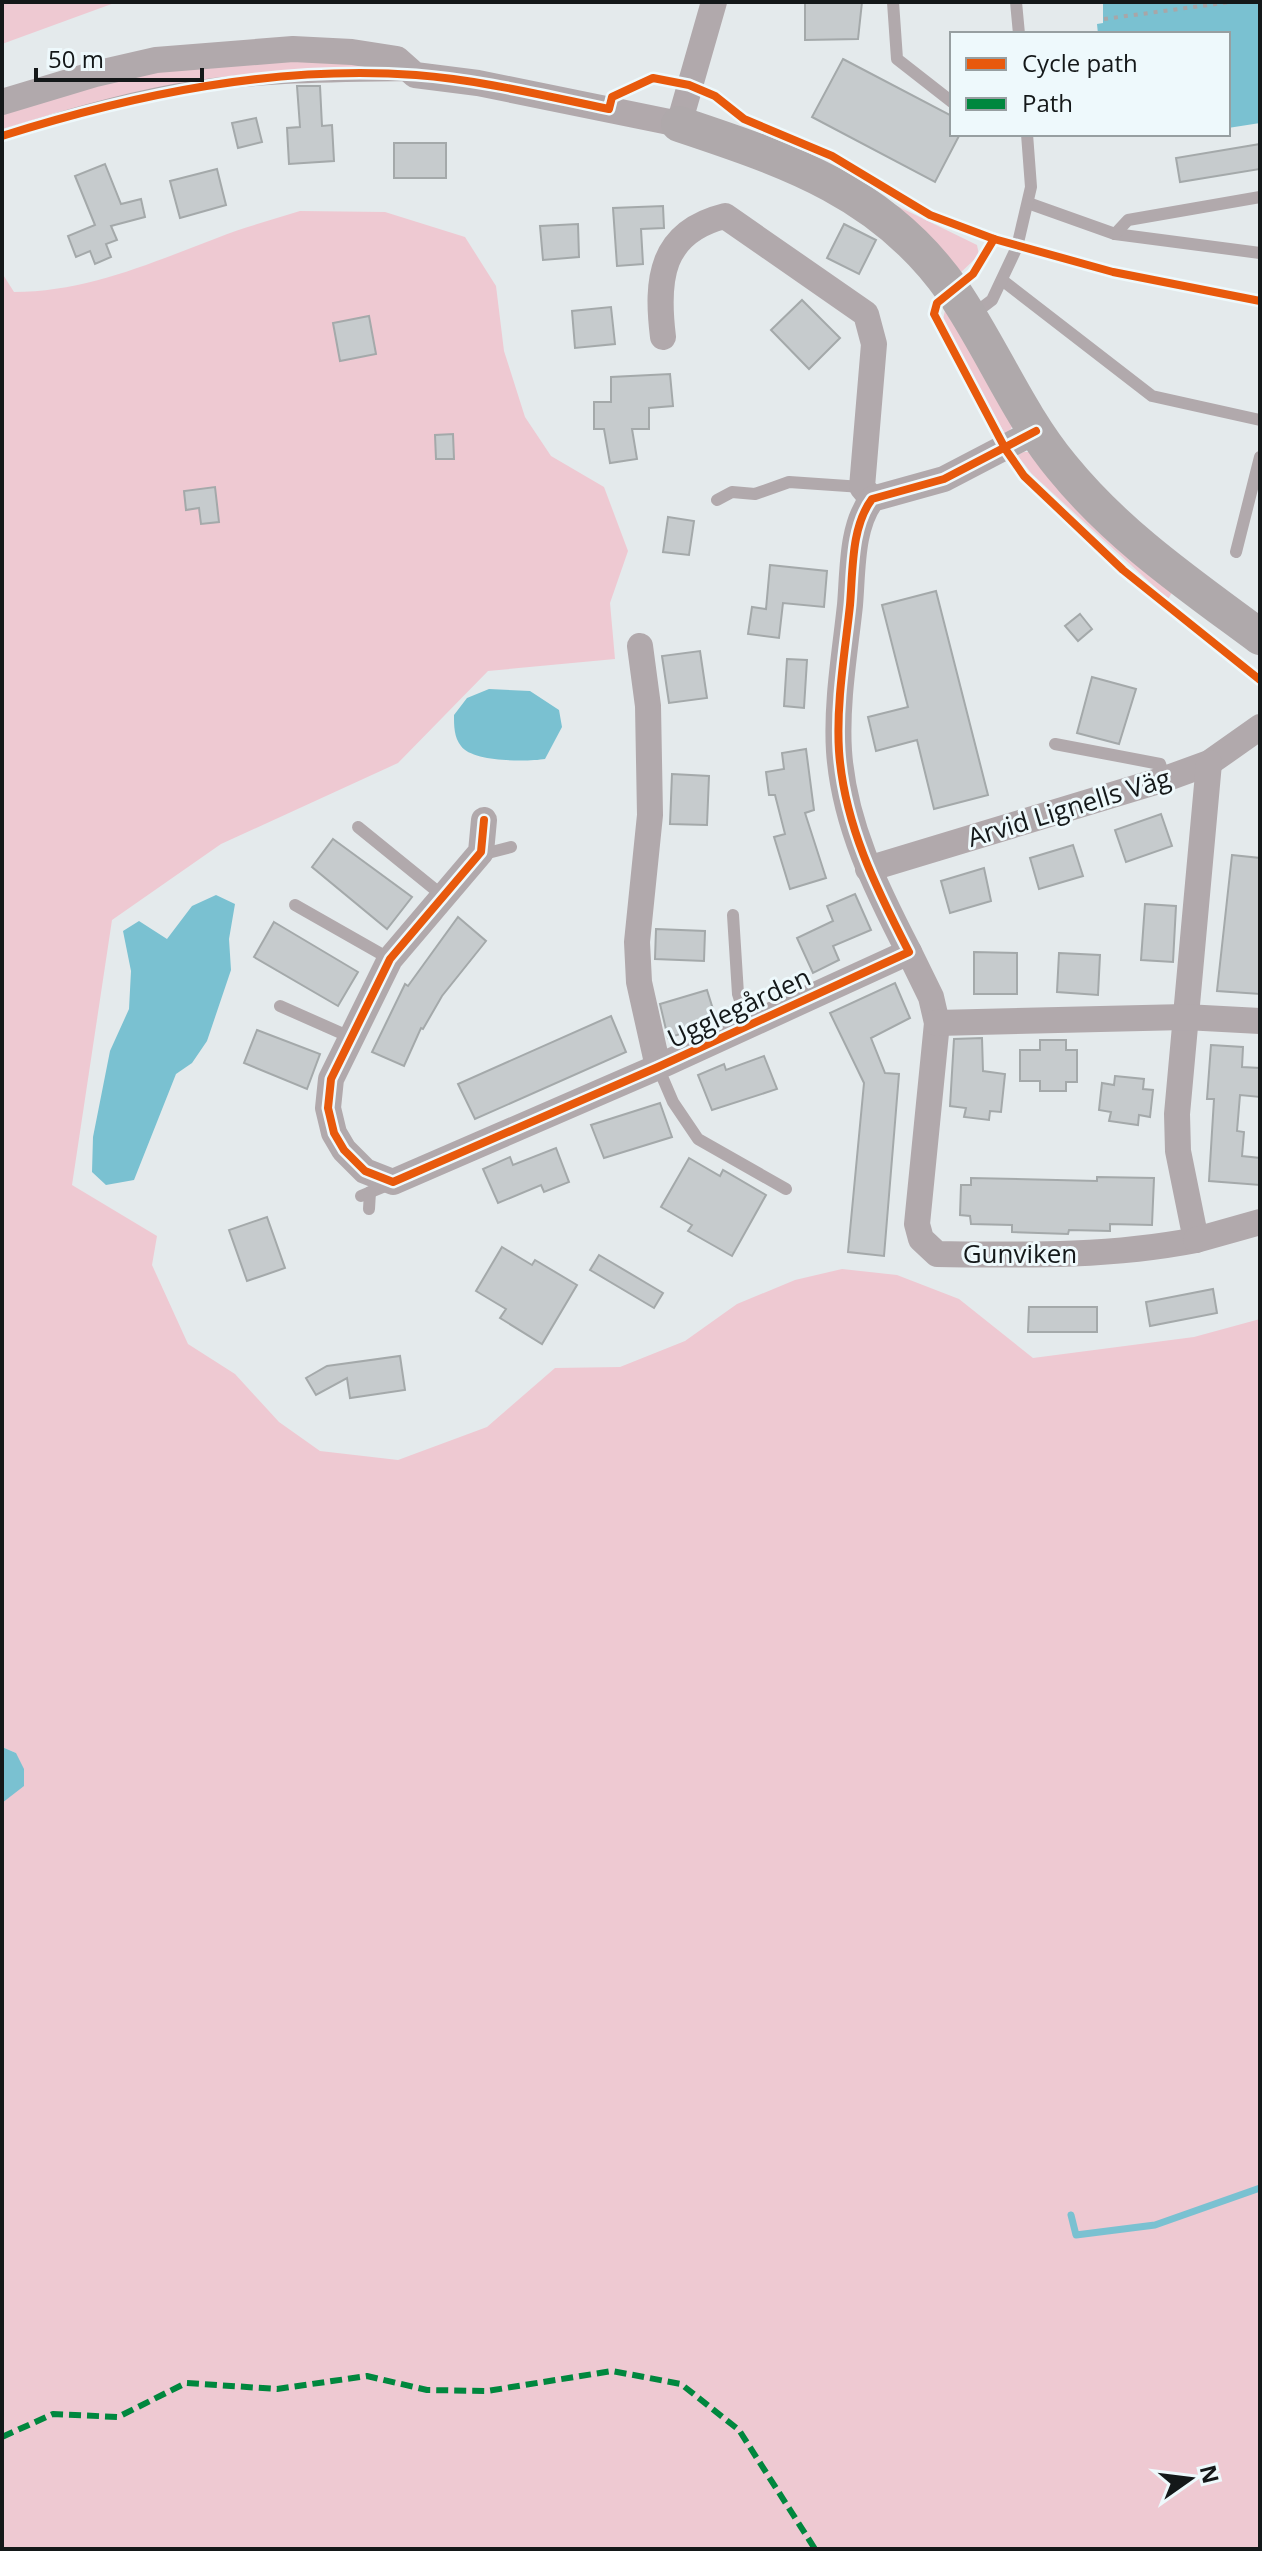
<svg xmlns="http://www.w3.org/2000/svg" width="1262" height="2551" font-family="'Open Sans',sans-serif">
  <rect width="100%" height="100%" fill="#e4eaec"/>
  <g fill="#eec9d2">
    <polygon points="2,2 117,2 2,44"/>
    <polygon points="258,59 353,63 367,68 208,80 54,113 2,132 2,111 128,75"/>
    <polygon points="889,202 977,245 979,255 956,277"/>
    <path d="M300,211L385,212L465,237L496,286L504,351L525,417L551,456L604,487L628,551L610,603L615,659L488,671L398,763L221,844L112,920L72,1185L157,1236L152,1265L188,1344L235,1374L279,1422L320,1451L398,1460L487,1427L555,1368L620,1367L685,1341L737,1304L795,1280L842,1269L897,1275L959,1299L1033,1358L1194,1337L1260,1319V2549H2V1803L11,1795L16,1753L2,1747V273L14,292C86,292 151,263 217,238C244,227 272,220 300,211Z"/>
    <polygon points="945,310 1014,424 1006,436 943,320"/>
    <polygon points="1024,452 1031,452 1173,591 1168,599 1032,474 1017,455"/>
  </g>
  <g fill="#7ac1d1">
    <polygon points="1103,2 1260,2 1260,123 1228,128 1228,34 1098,34 1097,24 1103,23"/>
    <path d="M489,689L530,691L559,710L562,727L545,759C526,762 472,762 461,746C454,737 454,726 454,715L467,698Z"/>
    <polygon points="216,895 235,904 229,939 231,970 207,1041 192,1063 176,1074 134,1180 106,1185 92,1172 93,1137 110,1051 129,1009 131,971 123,931 139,921 167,939 192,906"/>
    <polygon points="2,1747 16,1753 24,1769 24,1786 2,1803"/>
  </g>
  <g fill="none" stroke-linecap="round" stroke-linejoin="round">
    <polyline stroke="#7ac1d1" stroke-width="7" points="1071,2215 1076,2235 1155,2225 1260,2188"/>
  </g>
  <g fill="#c6cbcd" stroke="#a4a9aa" stroke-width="2">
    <polygon points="805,2 862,2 858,39 805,40"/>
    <polygon points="843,59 952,116 952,134 960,134 935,182 812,117"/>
    <polygon points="297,86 320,86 322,126 332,125 334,161 289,164 287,128 300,127"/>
    <polygon points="256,118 262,142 238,148 232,123"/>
    <rect x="394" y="143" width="52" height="35"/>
    <polygon points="1260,144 1260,169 1180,182 1176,158"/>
    <polygon points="105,164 121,204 141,199 145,217 111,226 117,240 106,244 111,257 95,264 90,251 76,257 68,236 95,225 75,176"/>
    <polygon points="217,169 226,205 180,218 170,181"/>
    <polygon points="663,206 664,228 641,229 643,264 617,266 613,208"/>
    <polygon points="578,224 579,257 543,260 540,226"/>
    <polygon points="844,224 876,240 859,274 827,258"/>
    <polygon points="802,300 840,338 809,369 771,330"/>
    <polygon points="611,307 615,344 575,348 572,311"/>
    <polygon points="369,316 376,354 340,361 333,323"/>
    <polygon points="670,374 673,406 649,408 649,429 632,429 637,459 610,463 604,429 594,429 594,402 611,402 611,377"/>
    <polygon points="453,434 454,459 436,459 435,435"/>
    <polygon points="215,487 219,522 201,524 199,508 186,510 184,491"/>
    <polygon points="668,517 694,521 689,555 663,552"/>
    <polygon points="770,565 827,571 824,607 783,603 779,638 748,634 752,607 766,609"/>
    <polygon points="936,591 988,795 934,809 917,740 876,751 868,717 908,707 882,605"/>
    <polygon points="1080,614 1092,629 1078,641 1065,626"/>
    <polygon points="700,651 707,698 669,703 662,656"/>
    <polygon points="787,659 807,660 804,708 784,706"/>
    <polygon points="1092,677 1136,689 1119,744 1077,733"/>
    <polygon points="806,749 814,810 805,813 826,878 790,889 774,837 785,834 775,795 769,795 766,772 784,769 782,753"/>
    <polygon points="672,774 709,776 707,825 670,824"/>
    <polygon points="1161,814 1172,846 1126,862 1115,830"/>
    <polygon points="333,839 412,897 387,929 312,867"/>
    <polygon points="1073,845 1083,876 1039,889 1030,858"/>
    <polygon points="1232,855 1260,858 1260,994 1217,991"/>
    <polygon points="984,868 991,901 950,913 941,881"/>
    <polygon points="855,894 871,930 833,946 839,960 813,973 797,938 833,921 827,906"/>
    <polygon points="1145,904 1176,906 1173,962 1141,960"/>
    <polygon points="458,917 486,941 442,996 423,1029 421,1028 404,1066 372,1052 405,984 408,986"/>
    <polygon points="274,922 358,972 338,1006 254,957"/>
    <polygon points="656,929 705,931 704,961 655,959"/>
    <polygon points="974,952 1017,953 1017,994 974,994"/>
    <polygon points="1059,953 1100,955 1098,995 1057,992"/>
    <polygon points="895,983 910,1018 871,1038 885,1073 899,1074 884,1256 848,1252 864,1083 830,1013"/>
    <polygon points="707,990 717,1022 668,1038 660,1004"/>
    <polygon points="611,1016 626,1052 475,1119 458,1084"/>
    <polygon points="257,1030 320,1054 307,1089 244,1063"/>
    <polygon points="982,1038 983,1071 1005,1074 1001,1112 990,1111 989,1120 964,1117 966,1108 950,1106 954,1039"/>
    <polygon points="1040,1040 1066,1040 1066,1050 1077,1050 1077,1082 1066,1082 1066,1091 1040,1091 1040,1081 1020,1081 1020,1050 1040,1050"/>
    <polygon points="1211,1045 1243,1047 1242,1067 1260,1068 1260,1097 1240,1095 1237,1131 1244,1132 1242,1156 1260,1158 1260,1185 1209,1181 1214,1099 1207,1099"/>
    <polygon points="764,1056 777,1089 712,1110 698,1075 724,1064 726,1070"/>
    <polygon points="1115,1076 1144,1079 1143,1089 1153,1090 1150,1117 1139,1115 1138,1125 1109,1121 1111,1112 1099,1110 1102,1083 1114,1085"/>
    <polygon points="660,1103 672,1137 604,1158 591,1125"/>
    <polygon points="556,1148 569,1182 544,1192 541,1185 498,1203 483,1169 510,1157 513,1165"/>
    <polygon points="689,1158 720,1176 723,1170 766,1195 732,1256 688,1231 692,1225 661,1207"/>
    <polygon points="1097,1177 1154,1178 1152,1225 1110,1224 1110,1231 1069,1230 1068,1234 1012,1232 1012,1225 971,1224 970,1216 960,1215 961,1185 971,1185 971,1178 1097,1181"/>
    <polygon points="267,1217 285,1268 247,1281 229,1230"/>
    <polygon points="502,1247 532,1265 535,1260 577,1285 542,1344 500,1318 506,1309 476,1291"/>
    <polygon points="599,1255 663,1293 654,1308 590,1270"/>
    <polygon points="1213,1289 1217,1313 1150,1326 1146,1302"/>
    <polygon points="1029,1307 1097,1307 1097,1332 1028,1332"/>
    <polygon points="400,1356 405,1390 350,1398 347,1378 316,1395 306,1378 327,1366"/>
  </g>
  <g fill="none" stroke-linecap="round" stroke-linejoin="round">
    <polyline stroke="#a8a6a8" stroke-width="4" stroke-dasharray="4 6" stroke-linecap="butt" points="1104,19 1231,2"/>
    <g stroke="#b1a9ac" stroke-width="12">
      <polyline points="893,2 897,59 952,102"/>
      <polyline points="1016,2 1019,34"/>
      <path d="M2,136C59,118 115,101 174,90C252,76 332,76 412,75"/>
      <polyline points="1028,203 1115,234 1260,253"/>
      <polyline points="1115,234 1128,220 1260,197"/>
      <polyline points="1002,280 1152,396 1260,420"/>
      <polyline points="971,316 992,300 1017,247 1031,187 1027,134"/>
      <polyline points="717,500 732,492 755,494 789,482 862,487"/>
      <polyline points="1236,552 1260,457"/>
      <polyline points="1055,744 1160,764 1165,779"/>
      <polyline points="358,827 443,896"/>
      <polyline points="480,855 511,847"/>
      <polyline points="295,905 390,959"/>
      <polyline points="733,915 738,994 748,1026"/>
      <polyline points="280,1006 350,1037"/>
      <polyline points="658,1067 673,1102 698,1139 786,1189"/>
      <polyline points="361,1196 390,1184"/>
      <polyline points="369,1209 370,1192"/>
    </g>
    <g stroke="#b1a9ac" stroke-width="26">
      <polyline points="2,102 95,74 156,60 293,49 352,52 397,59 415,75 478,83 679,124 714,2"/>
      <path d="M663,337C656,280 660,232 725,216L866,314L874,344L862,487L872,499"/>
      <polyline points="640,646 648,706 650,815 637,942 639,982 658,1067"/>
      <path d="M484,820L481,852L390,959L331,1079L328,1108L334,1133L344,1150L365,1171L393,1182L658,1067L909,952C876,888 844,824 839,751C836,703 845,652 850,605C853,570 851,527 872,499L944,479L1036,431"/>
      <polyline points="868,869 1165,779 1209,763 1260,727"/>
      <path d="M909,952L931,997L937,1023L917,1224L921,1239L937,1254C1024,1255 1109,1257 1196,1240L1178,1151L1177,1114L1209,763"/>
      <polyline points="937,1023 1185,1017 1260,1021"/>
      <polyline points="1196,1240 1260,1222"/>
    </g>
    <path stroke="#afa9ab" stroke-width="36" d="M679,124C787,160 884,192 953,291C992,348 1018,414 1062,467C1118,536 1190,585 1260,637"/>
    <polyline stroke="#00873e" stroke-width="6" stroke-dasharray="12 6" stroke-linecap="butt" points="2,2437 53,2414 118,2417 186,2383 277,2389 367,2376 427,2390 487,2391 612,2371 681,2384 739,2430 815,2549"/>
    <g stroke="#eef9fc" stroke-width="13">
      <g id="cycleway">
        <path d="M2,136C135,94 276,65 416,75C481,80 545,96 609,109L612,97L653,78L689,85L715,96L744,119L832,156L930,215L994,239L1113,272L1260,301"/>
        <polyline points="994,239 973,274 937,303 934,314 1006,450 1024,476 1123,570 1260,680"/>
        <path d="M484,820L481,852L390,959L331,1079L328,1108L334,1133L344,1150L365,1171L393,1182L658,1067L909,952C876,888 844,824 839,751C836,703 845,652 850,605C853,570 851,527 872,499L944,479L1036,431"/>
      </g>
    </g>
    <use href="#cycleway" stroke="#e8590c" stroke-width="8"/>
  </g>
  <g text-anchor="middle" stroke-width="6" stroke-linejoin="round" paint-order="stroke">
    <g font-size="26" fill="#141819" stroke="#eef9fc">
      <text transform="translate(1069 808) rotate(-17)" y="9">Arvid Lignells Väg</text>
      <text transform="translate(739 1008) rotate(-25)" y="9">Ugglegården</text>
      <text x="1020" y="1263">Gunviken</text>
    </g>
  </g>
  <rect width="1262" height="2551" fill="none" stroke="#141819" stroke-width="8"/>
  <rect x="950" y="32" width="280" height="104" fill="#eef9fc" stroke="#979fa1" stroke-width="2"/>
  <rect x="966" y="58" width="40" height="12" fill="#e8590c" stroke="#979fa1" stroke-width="2"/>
  <text x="1022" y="72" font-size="24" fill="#141819">Cycle path</text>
  <rect x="966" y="98" width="40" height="12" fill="#00873e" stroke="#979fa1" stroke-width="2"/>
  <text x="1022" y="112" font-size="24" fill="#141819">Path</text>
  <g transform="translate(1190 2479) rotate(76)" stroke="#eef9fc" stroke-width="6" paint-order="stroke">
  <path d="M0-6L14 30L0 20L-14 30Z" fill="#141819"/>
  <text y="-12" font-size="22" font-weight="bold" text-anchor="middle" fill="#141819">N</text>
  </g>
  <path d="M36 68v12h166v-12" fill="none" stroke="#141819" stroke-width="4"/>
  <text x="48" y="68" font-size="24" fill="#141819" stroke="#eef9fc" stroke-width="6" paint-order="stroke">50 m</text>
</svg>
